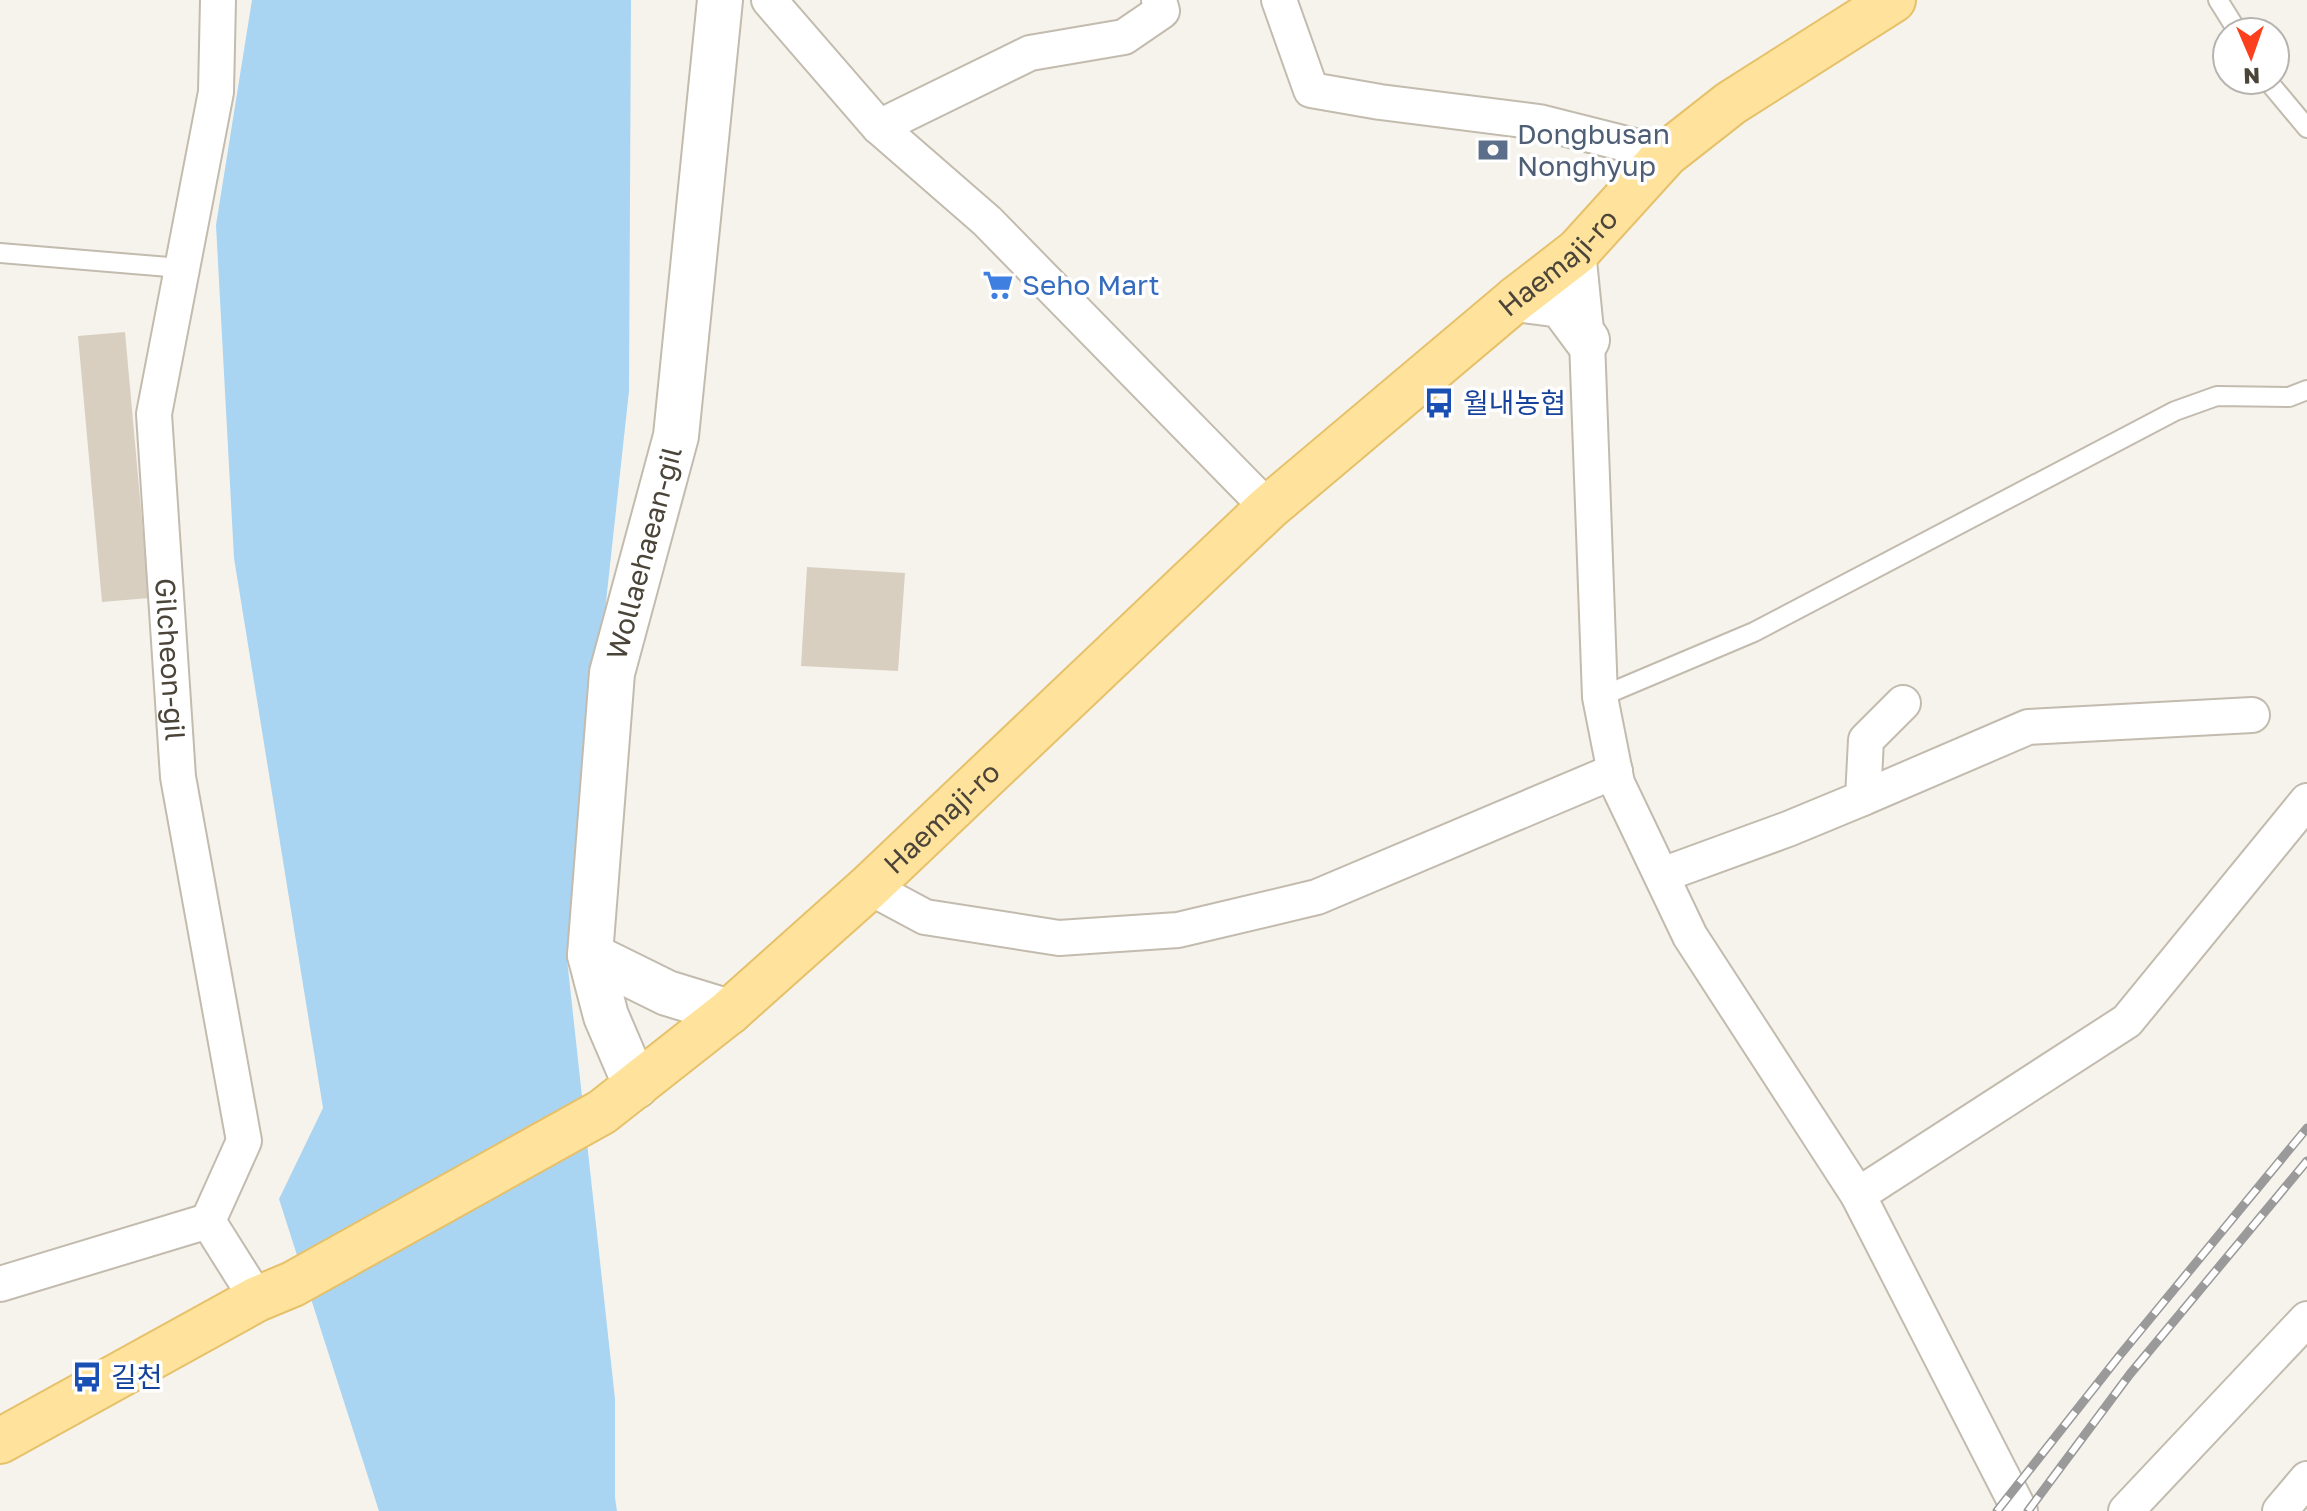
<svg xmlns="http://www.w3.org/2000/svg" width="2307" height="1511" font-family="'Golos Text','Noto Sans KR',sans-serif">
  <rect width="100%" height="100%" fill="#f6f3ec"/>
  <polygon fill="#a9d4f2" points="252,0 631,0 629,391 567,959 615,1399 615,1498 617,1511 379,1511 279,1199 323,1108 234,558 216,225"/>
  <g fill="#d8cfc1">
    <polygon points="125,332 149,598 102,602 78,336"/>
    <polygon points="807,567 905,573 898,671 801,666"/>
  </g>
  <g fill="none" stroke-linecap="round" stroke-linejoin="round">
    <g stroke="#c2bbae" stroke-width="22">
      <g id="service">
        <polyline points="2218,0 2238,32"/>
        <polyline points="2267,80 2307,128"/>
        <polyline points="0,253 181,268"/>
        <polyline points="1600,697 1754,632 2175,411 2217,396 2289,397 2307,390"/>
      </g>
    </g>
    <g stroke="#c2bbae" stroke-width="38">
      <g id="minor">
        <path id="s1" d="M218,0L216,92L154,414L178,777L244,1141L208,1221L257,1299"/>
        <polyline points="769,0 879,127 987,221 1268,508"/>
        <polyline points="1279,0 1311,90 1380,102 1539,122 1666,154"/>
        <polyline points="879,127 1030,53 1124,37 1162,11 1159,0"/>
        <polyline points="1578,251 1587,340 1600,697 1617,783 1690,936 1858,1195 2020,1511"/>
        <polyline points="1863,798 2028,727 2252,715"/>
        <polyline points="1662,875 1788,829 1863,798 1866,740 1903,703"/>
        <polyline points="869,887 925,917 1059,938 1178,930 1317,897 1615,771"/>
        <polyline points="1858,1195 2127,1021 2307,801"/>
        <polyline points="0,1284 208,1221"/>
        <polyline points="2126,1511 2307,1319"/>
        <polyline points="2280,1511 2307,1479"/>
      </g>
    </g>
    <g stroke="#c2bbae" stroke-width="48">
      <g id="tertiary">
        <polyline points="720,0 676,436 612,673 590,955 667,993 729,1012"/>
        <polyline points="1516,299 1561,305 1587,340"/>
        <polyline points="590,955 606,1016 636,1086"/>
      </g>
    </g>
    <g stroke="#e6c16a" stroke-width="48">
      <g id="primary">
        <path id="s2" d="M0,1441L257,1299L293,1284L602,1112L729,1012L869,887L1268,508L1516,299L1578,251L1666,154L1731,103L1893,0"/>
      </g>
    </g>
    <use href="#service" stroke="#fff" stroke-width="18"/>
    <use href="#minor" stroke="#fff" stroke-width="34"/>
    <use href="#tertiary" stroke="#fff" stroke-width="44"/>
    <use href="#primary" stroke="#ffe39c" stroke-width="44"/>
    <g stroke="#9a9a9a" stroke-width="9">
      <g id="rail">
        <polyline points="1997,1511 2120,1355 2307,1128"/>
        <polyline points="2028,1511 2130,1374 2307,1161"/>
      </g>
    </g>
    <use href="#rail" stroke="#fff" stroke-width="6" stroke-dasharray="18" stroke-linecap="butt"/>
  </g>
  <defs>
    <g id="bank-bare" transform="scale(2.4)"><path d="M-6-4H6V4H-6ZM0-2.3a2.3 2.3 0 1 0 0 4.6a2.3 2.3 0 1 0 0-4.6Z" fill="#5c6f8a" stroke="#fff" stroke-width="2.5" paint-order="stroke"/></g>
    <g id="supermarket-bare" transform="scale(2.4)"><path d="M-6-5.5h2.5l.6 2H6L4.5 2H-2.5L-4.4-4H-6ZM-1.5 3.2a1.3 1.3 0 1 0 .1 0ZM3 3.2a1.3 1.3 0 1 0 .1 0Z" fill="#3f7fe0" stroke="#fff" stroke-width="2.5" paint-order="stroke"/></g>
    <g id="bus-bare" transform="scale(2.4)"><path d="M-5-6H5V4H4V6H2V4H-2V6H-4V4H-5ZM-3.5-4V0h7V-4ZM-3.5 1.2v1.5H-2V1.2ZM2 1.2v1.5H3.5V1.2Z" fill="#1a4fb4" stroke="#fff" stroke-width="2.5" paint-order="stroke"/></g>
  </defs>
  <g fill-rule="evenodd">
    <use href="#bank-bare" x="1493" y="150"/>
    <use href="#supermarket-bare" x="998" y="285"/>
    <use href="#bus-bare" x="1439" y="403"/>
    <use href="#bus-bare" x="87" y="1377"/>
  </g>
  <g text-anchor="middle" stroke-width="7" stroke-linejoin="round" paint-order="stroke">
    <g font-size="28" fill="#4e5e75" stroke="#fff" text-anchor="start">
      <text x="1517" y="144">Dongbusan<tspan x="1517" dy="32">Nonghyup</tspan></text>
    </g>
    <g font-size="28" fill="#4b4439" stroke="#fff">
      <text dy="10" stroke="none"><textPath href="#s2" startOffset="1966">Haemaji-ro</textPath></text>
      <text transform="translate(644 553) rotate(-75)" y="10">Wollaehaean-gil</text>
      <text dy="10" stroke="none"><textPath href="#s1" startOffset="666">Gilcheon-gil</textPath></text>
      <text dy="10" stroke="none"><textPath href="#s2" startOffset="1136">Haemaji-ro</textPath></text>
    </g>
    <g font-size="28" fill="#366cbe" stroke="#fff" text-anchor="start">
      <text x="1022" y="295">Seho Mart</text>
    </g>
    <g font-size="28" fill="#164399" stroke="#fff" text-anchor="start">
      <text x="1463" y="413">월내농협</text>
      <text x="111" y="1387">길천</text>
    </g>
  </g>
  <g transform="translate(2251 56) rotate(178)"><circle r="38" fill="#ffffff" stroke="#b7b4b0" stroke-width="2"/>
  <path d="M0-6L14 30L0 20L-14 30Z" fill="#fc3f1d"/>
  <text y="-12" font-size="22" font-weight="bold" text-anchor="middle" fill="#4b4439">N</text>
  </g>
</svg>
